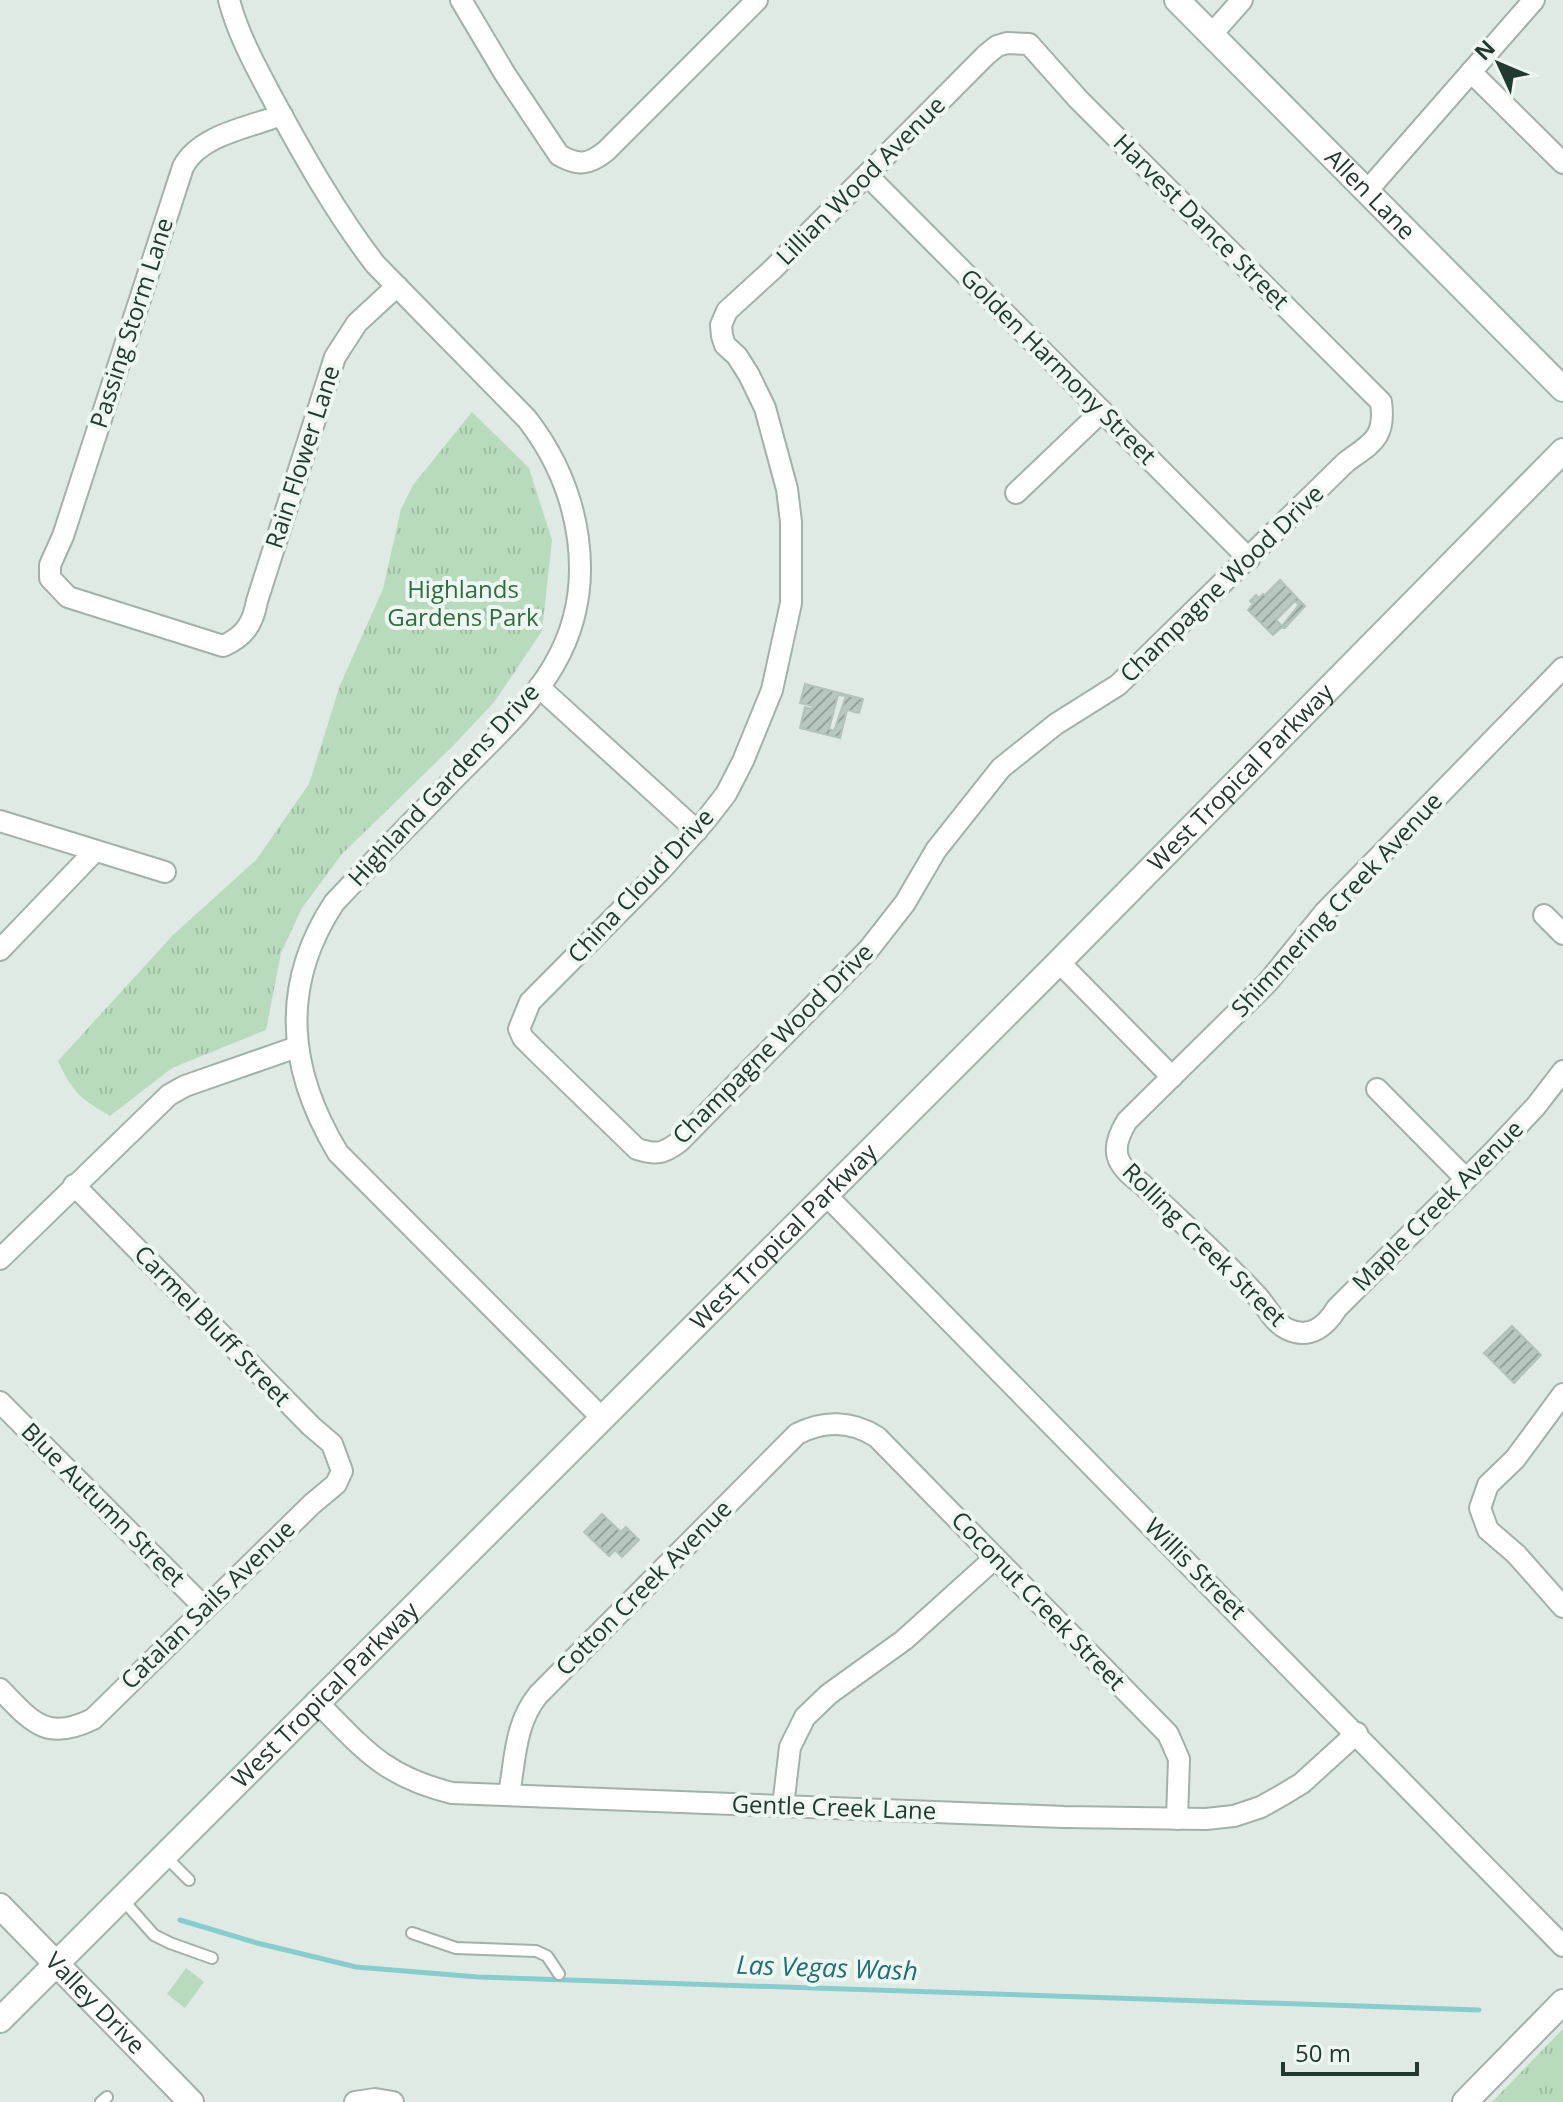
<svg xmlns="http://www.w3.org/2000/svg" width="1563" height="2102" font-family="'Open Sans',sans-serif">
  <defs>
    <pattern id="grass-tufts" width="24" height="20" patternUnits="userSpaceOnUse" patternTransform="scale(2)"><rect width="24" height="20" fill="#b8dbbd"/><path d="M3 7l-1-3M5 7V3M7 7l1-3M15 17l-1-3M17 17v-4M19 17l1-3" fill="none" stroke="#9ebda3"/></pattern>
    <pattern id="building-hatch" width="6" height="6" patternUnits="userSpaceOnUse" patternTransform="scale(2)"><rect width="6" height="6" fill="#b8c7bf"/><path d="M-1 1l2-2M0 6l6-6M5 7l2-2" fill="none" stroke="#95a39c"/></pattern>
  </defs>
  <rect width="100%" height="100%" fill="#dfeae4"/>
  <g fill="url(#grass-tufts)">
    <path d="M472,412L529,468L552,540L542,631L495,701L453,746L342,854L302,908L281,953L266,1030L172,1068L110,1116C80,1098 73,1093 58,1061L173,935L256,860L309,784L340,685L383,589L401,509L413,485Z"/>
    <polygon points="1563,2029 1563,2102 1492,2102"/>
  </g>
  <polygon fill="#b8dbbd" points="186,1968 204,1982 185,2008 167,1994"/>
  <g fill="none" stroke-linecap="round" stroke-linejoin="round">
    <polyline stroke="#88ccce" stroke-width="5" points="180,1920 257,1943 356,1967 478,1977 1479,2010"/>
  </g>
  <g fill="url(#building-hatch)" stroke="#b2c3ba" stroke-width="2" fill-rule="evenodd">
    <path d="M1280,580L1305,606L1285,628H1281L1273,635L1248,610L1253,604L1250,601L1256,595L1259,598L1263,594L1265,595ZM1295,601L1299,605L1282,626L1276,620Z"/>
    <path d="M805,684L863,699L859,713L847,710L840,738L800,728L805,707L812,709L813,706L800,703ZM838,695L846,696L834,731L829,729Z"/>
    <polygon points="1512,1326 1541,1355 1514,1383 1484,1353"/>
    <polygon points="602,1514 621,1532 626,1527 639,1540 622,1557 615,1550 609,1556 584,1532"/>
  </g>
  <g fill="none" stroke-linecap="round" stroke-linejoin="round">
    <g stroke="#a2b1aa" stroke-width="14">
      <g id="service">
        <polyline points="165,1856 189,1880"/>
        <polyline points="123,1900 154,1935 170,1943 212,1958"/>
        <polyline points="412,1933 456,1948 536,1951 547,1956 559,1974"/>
        <polyline points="101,2102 107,2097"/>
      </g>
    </g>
    <g stroke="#a2b1aa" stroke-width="24">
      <g id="minor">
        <path d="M229,0C238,35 257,69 274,101C305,158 336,213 375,264L527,419C581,489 600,586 554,665C529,708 491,741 457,776C416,818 374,860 334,903C279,987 288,1070 338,1153L602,1418"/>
        <path d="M461,0L505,74L559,155C578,166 589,165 606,151L757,0"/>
        <polyline points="1211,35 1242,0"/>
        <path d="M1007,43L1029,44L1078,99L1381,402C1386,438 1372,443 1346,462L1118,685L1056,724L1001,768L936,850L905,903L869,949L679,1142C663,1154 656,1155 637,1149L537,1052L523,1038L519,1029L530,1002L662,869L705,821L726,794L743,761L772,690L791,603V522L787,489L765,408L749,375L737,356L725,345L722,336L721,325L727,311L773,269L986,55L997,46Z"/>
        <polyline points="1471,72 1563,163"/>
        <path d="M282,115C250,127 199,135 183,167L63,536L50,565V578L68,597L223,646C244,637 253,624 257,601L335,357L357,323L397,286"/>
        <polyline points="867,175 1249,559"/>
        <polyline points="1366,192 1534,0"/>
        <polyline points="1016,493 1102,411"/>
        <path d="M1563,668L1324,913L1268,982L1127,1121C1109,1150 1115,1165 1142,1184C1181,1222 1222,1258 1258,1297C1267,1307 1274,1323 1287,1329C1310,1340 1326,1326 1337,1308L1494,1151L1536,1106L1563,1071"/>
        <polyline points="539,687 697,831"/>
        <polyline points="0,821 165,872"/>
        <polyline points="1544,915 1563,934"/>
        <polyline points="0,950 95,851"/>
        <polyline points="1059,962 1172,1077"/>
        <polyline points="1377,1089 1466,1179"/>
        <polyline points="825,1194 1563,1946"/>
        <polyline points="0,1259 169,1095 185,1086 297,1047"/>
        <polyline points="1563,1394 1515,1459 1488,1485 1480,1508 1488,1530 1516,1554 1563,1607"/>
        <polyline points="0,1402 205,1608"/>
        <path d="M0,1689C32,1722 46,1742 93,1719L312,1504L336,1484L342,1471L332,1444L311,1426L74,1185"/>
        <path d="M316,1701C364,1749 383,1776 452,1793L1064,1817L1206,1819L1234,1816L1261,1807L1284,1794L1302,1783L1357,1733"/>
        <path d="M509,1795C515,1760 515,1723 538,1695L797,1434C824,1420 852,1421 877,1437L1168,1734L1179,1759L1177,1819"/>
        <polyline points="783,1806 790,1747 805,1717 829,1694 904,1640 995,1558"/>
        <polyline points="355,2102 375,2099 393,2102"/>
      </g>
    </g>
    <g stroke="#a2b1aa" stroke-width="28">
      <g id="tertiary">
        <path id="s1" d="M0,1906L191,2102"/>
        <polyline points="1465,2102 1563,2002"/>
      </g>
    </g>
    <g stroke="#9fb5aa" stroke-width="28">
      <g id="secondary">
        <path id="s2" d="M1177,0L1563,389"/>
        <path id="s3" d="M0,2020L1059,962L1563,451"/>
      </g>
    </g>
    <use href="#service" stroke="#fff" stroke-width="10"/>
    <use href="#minor" stroke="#fff" stroke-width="20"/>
    <use href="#tertiary" stroke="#fff" stroke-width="24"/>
    <use href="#secondary" stroke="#fff" stroke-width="24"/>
  </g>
  <g text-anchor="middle" stroke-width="8" stroke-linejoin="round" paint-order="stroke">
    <g font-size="24" fill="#213930" stroke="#eff7f2">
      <text transform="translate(861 181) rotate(-45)" y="8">Lillian Wood Avenue</text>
      <text dy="8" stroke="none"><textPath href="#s2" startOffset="274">Allen Lane</textPath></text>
      <text transform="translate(1201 222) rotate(45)" y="8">Harvest Dance Street</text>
      <text transform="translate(132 323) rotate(-72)" y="8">Passing Storm Lane</text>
      <text transform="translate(1058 367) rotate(45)" y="8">Golden Harmony Street</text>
      <text transform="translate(303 457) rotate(-72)" y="8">Rain Flower Lane</text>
      <text transform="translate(1222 584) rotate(-44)" y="8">Champagne Wood Drive</text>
      <text dy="8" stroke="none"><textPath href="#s3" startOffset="1756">West Tropical Parkway</textPath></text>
      <text transform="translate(444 785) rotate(-47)" y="8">Highland Gardens Drive</text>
      <text transform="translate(641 886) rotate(-47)" y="8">China Cloud Drive</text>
      <text transform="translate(1337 905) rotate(-47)" y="8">Shimmering Creek Avenue</text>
      <text transform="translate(773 1044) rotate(-45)" y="8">Champagne Wood Drive</text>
      <text transform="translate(1438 1206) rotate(-45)" y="8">Maple Creek Avenue</text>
      <text dy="8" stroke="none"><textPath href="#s3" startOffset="1108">West Tropical Parkway</textPath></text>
      <text transform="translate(1204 1245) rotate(45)" y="8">Rolling Creek Street</text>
      <text transform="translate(212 1326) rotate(46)" y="8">Carmel Bluff Street</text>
      <text transform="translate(103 1505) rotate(45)" y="8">Blue Autumn Street</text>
      <text transform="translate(1195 1569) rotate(45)" y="8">Willis Street</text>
      <text transform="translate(644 1588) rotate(-45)" y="8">Cotton Creek Avenue</text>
      <text transform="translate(1038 1601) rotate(46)" y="8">Coconut Creek Street</text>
      <text transform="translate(208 1605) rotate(-44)" y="8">Catalan Sails Avenue</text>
      <text dy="8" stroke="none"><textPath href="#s3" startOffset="460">West Tropical Parkway</textPath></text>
      <text transform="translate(834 1808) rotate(2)" y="8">Gentle Creek Lane</text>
      <text dy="8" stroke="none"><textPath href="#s1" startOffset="136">Valley Drive</textPath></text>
    </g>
    <g font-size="24" fill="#2d6e3e" stroke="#eff7f2">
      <text x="463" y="598">Highlands<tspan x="463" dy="28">Gardens Park</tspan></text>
    </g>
    <g font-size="26" font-style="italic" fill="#1d6f73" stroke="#eff7f2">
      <text transform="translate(827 1968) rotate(2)" y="9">Las Vegas Wash</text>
    </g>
  </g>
  <g transform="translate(1499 64) rotate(314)" stroke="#eff7f2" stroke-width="6" paint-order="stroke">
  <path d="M0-6L14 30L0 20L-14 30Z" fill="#213930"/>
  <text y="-12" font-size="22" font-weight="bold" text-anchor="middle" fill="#213930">N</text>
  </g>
  <path d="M1283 2062v12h134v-12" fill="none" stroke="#213930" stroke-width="4"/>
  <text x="1295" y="2062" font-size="24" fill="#213930" stroke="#eff7f2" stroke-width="6" paint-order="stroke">50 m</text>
</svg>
